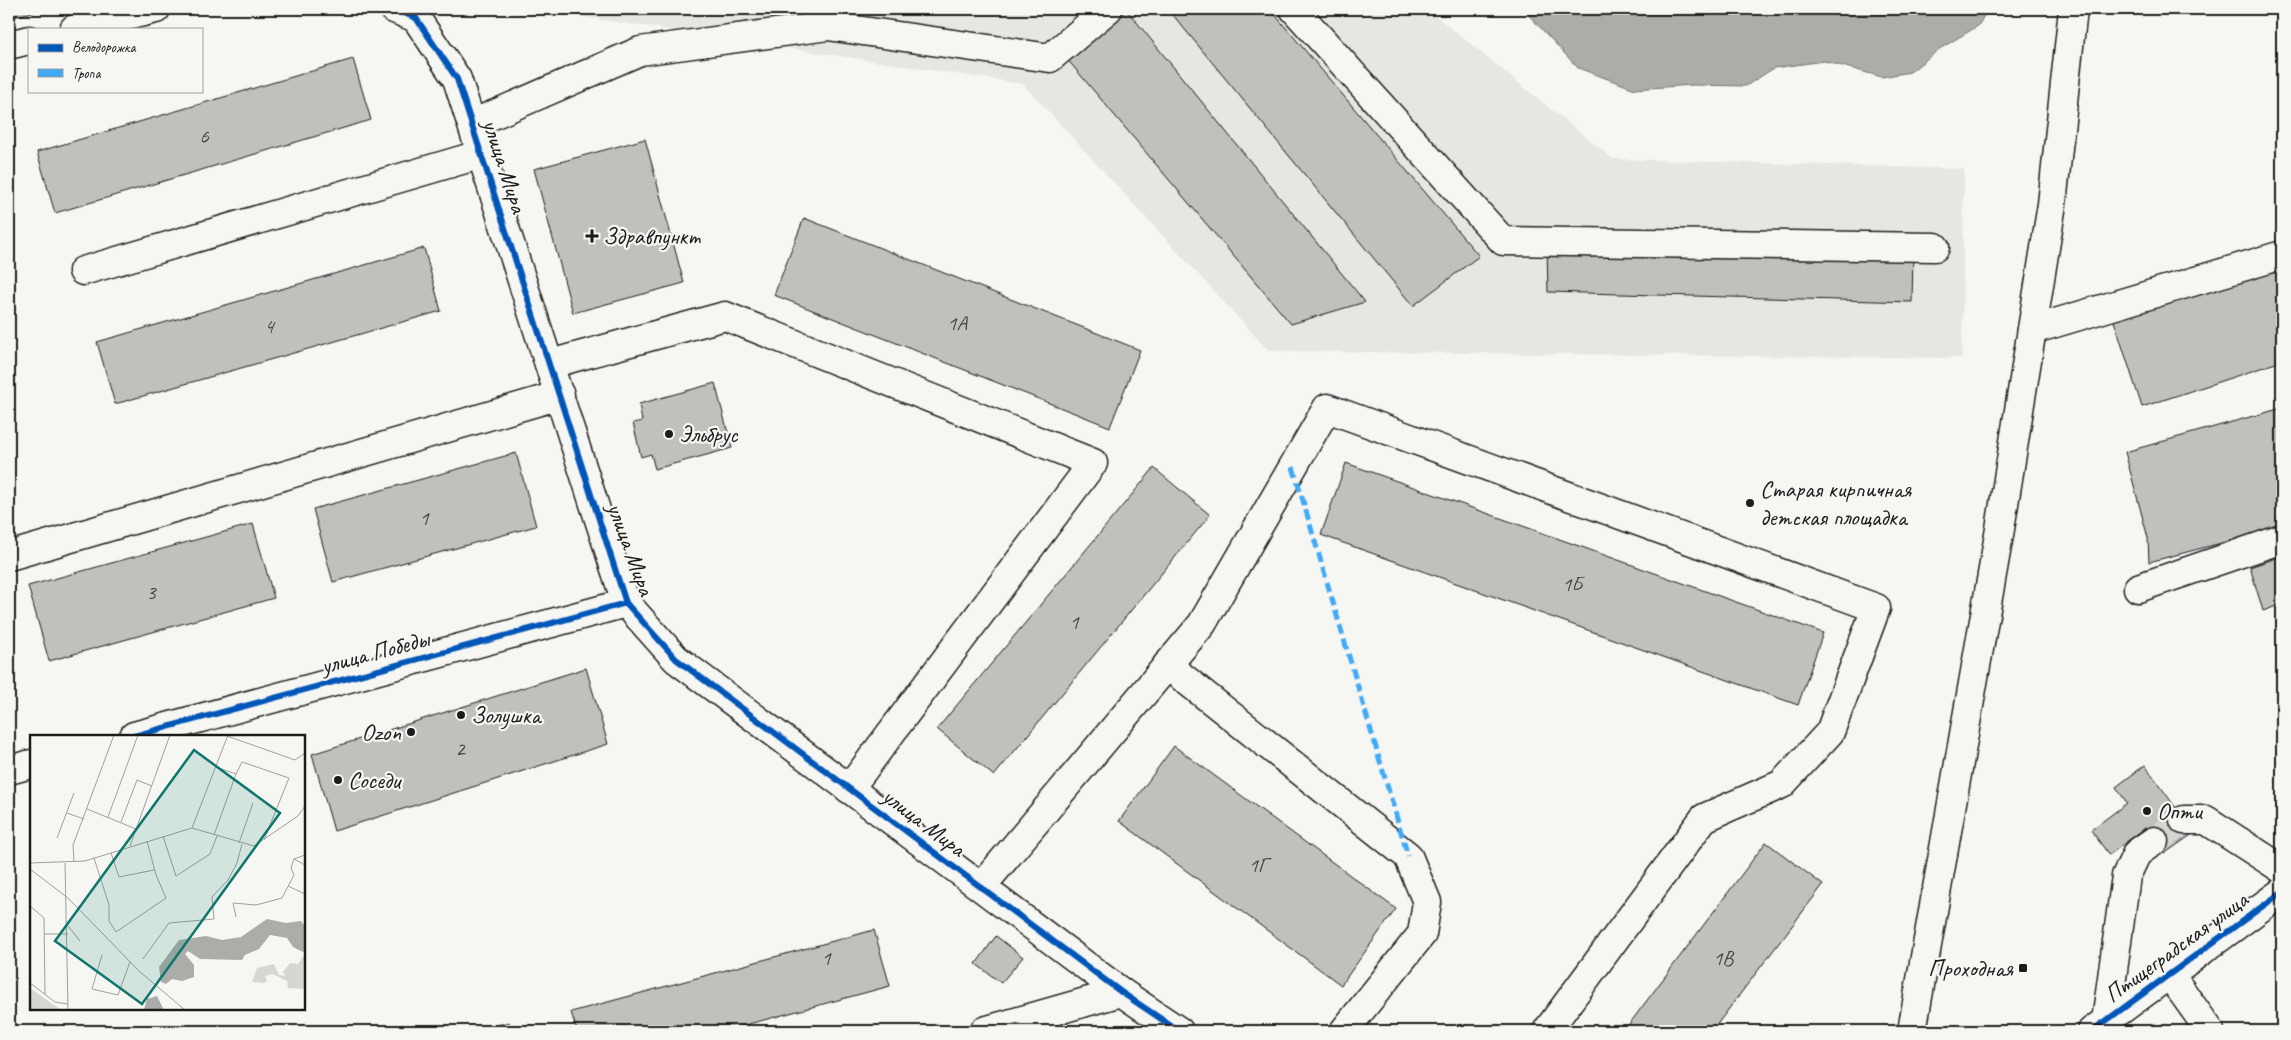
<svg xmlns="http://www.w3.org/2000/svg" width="2291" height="1040" font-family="Caveat,sans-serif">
  <rect width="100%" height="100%" fill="#f6f6f2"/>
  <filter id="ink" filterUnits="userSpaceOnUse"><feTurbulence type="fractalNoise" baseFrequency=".02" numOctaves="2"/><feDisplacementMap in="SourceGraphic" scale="10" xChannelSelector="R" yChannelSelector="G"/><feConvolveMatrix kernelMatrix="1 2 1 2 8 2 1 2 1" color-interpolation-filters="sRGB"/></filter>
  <g filter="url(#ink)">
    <polygon fill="#e6e6e2" points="532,9 1427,9 1613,159 1964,169 1962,358 1269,351 1023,84"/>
    <polygon fill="#acaca9" stroke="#727271" points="1523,9 1988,9 1978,26 1941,48 1910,72 1882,77 1824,61 1774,68 1746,86 1693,85 1635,89 1578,68"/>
    <g fill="#c0c0bd" stroke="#1c1c1c">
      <polygon points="9,9 45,9 9,18"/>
      <polygon points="1112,9 1126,9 1365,302 1291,324 1061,52"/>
      <polygon points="1168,9 1270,9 1479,256 1413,306"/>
      <polygon points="353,59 371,120 55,213 37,152"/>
      <polygon points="645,139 684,283 573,313 534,169"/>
      <polygon points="804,218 1140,350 1110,427 774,295"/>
      <polygon points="1547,246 1913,255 1912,302 1548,292"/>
      <polygon points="424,248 441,311 115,404 97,342"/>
      <polygon points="2282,265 2282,361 2142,407 2113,318"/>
      <polygon points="715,383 732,448 655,469 651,454 641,457 633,423 642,421 639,404"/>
      <polygon points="2282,408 2282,527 2149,562 2148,538 2125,452"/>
      <polygon points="516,453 536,526 333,582 313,509"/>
      <polygon points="1346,463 1823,633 1798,705 1321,535"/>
      <polygon points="1154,468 1210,515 994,776 937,729"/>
      <polygon points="253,524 274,598 49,661 28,586"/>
      <polygon points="2282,556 2282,604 2263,611 2250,567"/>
      <polygon points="586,668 608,744 334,831 312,754"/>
      <polygon points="1174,746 1396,909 1341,985 1119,821"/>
      <polygon points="2145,765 2194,833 2164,854 2145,828 2109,855 2091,830 2127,803 2116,787"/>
      <polygon points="1766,842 1823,885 1712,1031 1624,1031"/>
      <polygon points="874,930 890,986 723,1031 577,1031 571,1012"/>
      <polygon points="996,936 1023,957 1001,983 976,964"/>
      <polygon points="509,1022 511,1031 476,1031"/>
    </g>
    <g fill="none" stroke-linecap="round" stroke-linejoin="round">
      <polyline stroke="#d5d5d2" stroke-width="28" stroke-dasharray="28 14" stroke-linecap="butt" points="2154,841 2184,820"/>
      <g stroke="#1c1c1c" stroke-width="31">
        <g id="minor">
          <polyline points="394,9 416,18 457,79 626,603 676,659 1121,992 1179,1031"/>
          <polyline points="1294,9 1503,241 1935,247"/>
          <polyline points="74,29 156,9"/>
          <polyline points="9,45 29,40"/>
          <polyline points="472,124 640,51 828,26 1050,58 1108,9"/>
          <polyline points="83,271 482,154"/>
          <polyline points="2032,330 2282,255"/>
          <polyline points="550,364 725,316 1093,463 849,789"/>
          <polyline points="9,556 560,395"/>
          <polyline points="2138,588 2282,539"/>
          <polyline points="1167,665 1408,856 1427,902 1422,934 1344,1031"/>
          <polyline points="134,736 626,603"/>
          <polyline points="9,770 31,764"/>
          <polyline points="2184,820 2206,820 2282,869"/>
          <polyline points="981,887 1202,624 1327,408 1876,608 1830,732 1782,784 1704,818 1547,1031"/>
          <polyline points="2170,975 2210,1031"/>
          <polyline points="2106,1021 2126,876 2137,853 2154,841"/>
          <polyline points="984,1031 1121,992"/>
          <polyline points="2092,1031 2282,892"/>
        </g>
      </g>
      <g stroke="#1c1c1c" stroke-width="31">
        <polyline id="major" points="1912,1031 2000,529 2052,204 2073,9"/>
      </g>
      <use href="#minor" stroke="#f6f6f2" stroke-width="28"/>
      <use href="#major" stroke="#f6f6f2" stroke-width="28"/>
      <polyline stroke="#3fa9f5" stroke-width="5" stroke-dasharray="10 5" stroke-linecap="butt" points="1293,467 1408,856"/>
      <g stroke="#f6f6f2" stroke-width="9">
        <g id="cycleway">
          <polyline points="394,9 416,18 457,79 626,603 676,659 1121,992 1179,1031"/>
          <polyline points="134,736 626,603"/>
          <polyline points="2092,1031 2282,892"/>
        </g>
      </g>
      <use href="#cycleway" stroke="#0057b8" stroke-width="6"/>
    </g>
  </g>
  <g fill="#1c1c1c" stroke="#f6f6f2" stroke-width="2">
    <path d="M589.5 228.5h5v5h5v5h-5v5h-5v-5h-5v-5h5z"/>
    <circle cx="669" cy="434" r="5"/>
    <circle cx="1750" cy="503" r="5"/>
    <circle cx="461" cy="715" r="5"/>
    <circle cx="411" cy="732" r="5"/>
    <circle cx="338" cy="780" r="5"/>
    <circle cx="2147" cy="811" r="5"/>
    <rect x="2018" y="963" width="10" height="10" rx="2.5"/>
  </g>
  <g text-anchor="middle" stroke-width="4.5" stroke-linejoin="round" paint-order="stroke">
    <g font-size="21" fill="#454544">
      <text x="204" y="143">6</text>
      <text x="957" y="330">1А</text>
      <text x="269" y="333">4</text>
      <text x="424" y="525">1</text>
      <text x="1572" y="591">1Б</text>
      <text x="151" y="599">3</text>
      <text x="1074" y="629">1</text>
      <text x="460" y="756">2</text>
      <text x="1258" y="872">1Г</text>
      <text x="826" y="965">1</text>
      <text x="1723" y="965">1В</text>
    </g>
    <g font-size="24" fill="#1c1c1c" stroke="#f6f6f2">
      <text transform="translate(505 166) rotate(72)" y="8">улица Мира</text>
      <text transform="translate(631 549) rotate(70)" y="8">улица Мира</text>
      <text transform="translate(375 652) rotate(-15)" y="8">улица Победы</text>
      <text transform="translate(924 822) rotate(37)" y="8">улица Мира</text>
      <text transform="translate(2176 947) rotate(-36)" y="8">Птицеградская улица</text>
    </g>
    <g font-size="24" fill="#1c1c1c" stroke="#f6f6f2" text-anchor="start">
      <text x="603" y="244">Здравпункт</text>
      <text x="679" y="442">Эльбрус</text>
      <text x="1760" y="497">Старая кирпичная<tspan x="1760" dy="28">детская площадка</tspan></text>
      <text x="471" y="723">Золушка</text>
      <text x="401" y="740" text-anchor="end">Ozon</text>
      <text x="348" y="788">Соседи</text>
      <text x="2157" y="819">Опти</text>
      <text x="2013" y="976" text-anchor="end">Проходная</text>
    </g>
  </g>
  <g transform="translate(30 735)">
    <rect width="275" height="275" fill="#f6f6f2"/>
    <path d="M275,218V254L258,253L257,246L243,239L235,241L237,246L234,248L222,247L227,233L244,229L249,240L255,241L253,237L260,228L268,229ZM0,253L31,275H0Z" fill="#d6d6d2"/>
    <path d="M237,184L256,188L271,186L275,191V215L273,217L263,212L257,203L240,200L229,214L215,220L212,225L170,224L158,216L155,219L164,230V242L152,246L142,244L136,249L131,247L129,232L149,205L176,201L192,205L211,202ZM127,261L134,275H114L117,264Z" fill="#acaca9"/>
    <path fill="none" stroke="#9f9f9c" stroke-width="1" d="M197,1L265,25L275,18M186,32L206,39L212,27L259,43L234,105M57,74L106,94M37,78L54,84M78,82L108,0M91,87L107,45L122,51M162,93L198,0M184,100L206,39M133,101L146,141L180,119L187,101M27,103L44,58M209,108L223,68M100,111L140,0M81,118L89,142L124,135M275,120L264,124L275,130M64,123L79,170V186L86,197L136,163L126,140L117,106M44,127L43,110L84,0M0,128L55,126L162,93L224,111L268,81L275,71M35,128L38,275M0,134L38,163L109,236L155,275M258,151L275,159M0,171L14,183L15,259M206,182L203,168L226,170L252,163L264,140L261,133L264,124M38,191L50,206M14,199H38M72,220L62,254L88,260L100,227M113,224L139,188L184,184L182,162L198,145L207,128L212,109M0,248L25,267L38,269"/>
    <path fill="#0f766e" fill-opacity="0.15" stroke="#0f766e" stroke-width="2.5" d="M164,15L250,78L112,269L25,206Z"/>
    <rect width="275" height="275" fill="none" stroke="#1c1c1c" stroke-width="2.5"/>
  </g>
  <rect width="2291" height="1040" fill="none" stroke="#f6f6f2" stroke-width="30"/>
  <rect x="15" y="15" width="2261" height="1010" fill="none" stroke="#1c1c1c" stroke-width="2" filter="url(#ink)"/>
  <rect x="28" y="28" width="175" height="65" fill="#f6f6f2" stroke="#9f9f9c"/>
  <rect x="38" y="44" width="25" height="8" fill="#0057b8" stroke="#9f9f9c"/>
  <text x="72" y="52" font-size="15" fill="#1c1c1c">Велодорожка</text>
  <rect x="38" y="69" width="25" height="8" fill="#3fa9f5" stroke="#9f9f9c"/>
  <text x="72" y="78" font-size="15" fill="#1c1c1c">Тропа</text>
</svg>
